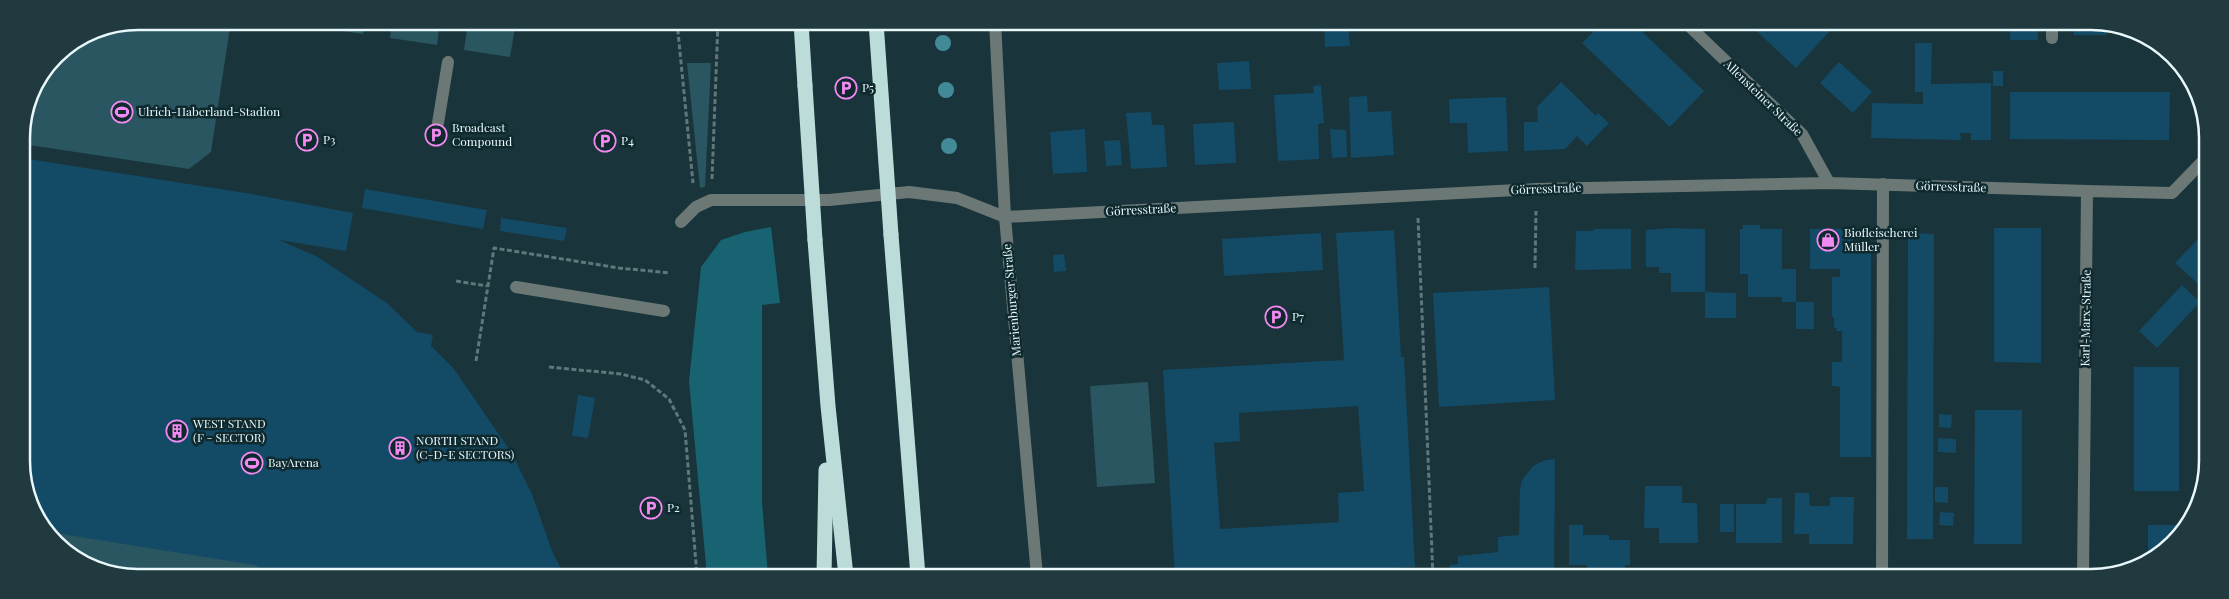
<svg xmlns="http://www.w3.org/2000/svg" width="2229" height="599" font-family="'Playfair Display',serif">
  <rect width="100%" height="100%" fill="#19343a"/>
  <g fill="#295660">
    <path d="M138,21H231L211,152L189,169L22,144C21,96 49,51 93,31C105,25 124,24 138,21Z"/>
    <polygon points="317,21 365,22 363,34 316,27"/>
    <polygon points="392,22 440,22 437,45 390,38"/>
    <polygon points="468,22 516,22 510,57 464,50"/>
    <polygon points="687,63 711,63 705,187 700,188"/>
    <polygon points="1148,382 1155,483 1097,487 1090,386"/>
    <polygon points="49,531 332,576 115,575 56,544"/>
  </g>
  <polygon fill="#186371" points="771,227 780,303 762,305 762,502 768,576 707,576 689,381 701,267 721,240 745,232"/>
  <g fill="#134a66" fill-rule="evenodd">
    <polygon points="1324,23 1348,23 1350,46 1325,47"/>
    <polygon points="1554,23 1566,23 1560,29"/>
    <polygon points="1602,23 1633,23 1704,91 1670,127 1582,43"/>
    <polygon points="1748,23 1837,23 1796,68"/>
    <rect x="2010" y="23" width="28" height="17"/>
    <rect x="2074" y="24" width="32" height="11"/>
    <polygon points="1915,43 1932,43 1931,84 1991,83 1991,140 1971,140 1971,133 1960,133 1961,140 1871,138 1872,103 1923,104 1923,92 1915,92"/>
    <polygon points="1249,61 1251,89 1219,90 1217,63"/>
    <polygon points="1839,62 1872,92 1853,113 1820,83"/>
    <rect x="1993" y="71" width="10" height="15"/>
    <polygon points="1561,82 1596,116 1598,113 1609,123 1587,146 1577,136 1565,149 1524,151 1524,122 1538,122 1537,107"/>
    <polygon points="1321,85 1324,123 1318,124 1319,159 1278,161 1274,95 1314,93 1313,86"/>
    <polygon points="2010,92 2170,92 2169,140 2010,139"/>
    <polygon points="1367,96 1368,112 1391,111 1394,155 1351,158 1349,97"/>
    <polygon points="1506,97 1508,151 1468,153 1467,123 1450,123 1449,99"/>
    <polygon points="1151,112 1152,125 1164,125 1167,167 1131,169 1126,113"/>
    <polygon points="25,116 28,116 22,150 21,130"/>
    <polygon points="1234,122 1236,163 1195,165 1193,124"/>
    <polygon points="1085,129 1087,172 1053,174 1050,132"/>
    <polygon points="1330,129 1346,130 1347,157 1332,158"/>
    <polygon points="1120,140 1122,165 1106,166 1104,141"/>
    <polygon points="22,158 246,193 353,213 346,251 279,240 318,257 387,303 417,332 433,335 431,346 454,369 511,452 532,494 552,551 561,569 573,576 275,576 255,565 49,532 24,484"/>
    <polygon points="365,189 487,210 483,229 362,208"/>
    <polygon points="501,218 567,228 564,241 500,231"/>
    <polygon points="1743,225 1760,225 1760,229 1782,229 1782,269 1796,269 1796,302 1782,302 1782,297 1748,297 1748,274 1740,274 1740,229 1743,229"/>
    <polygon points="1671,228 1705,229 1705,292 1736,293 1736,318 1705,318 1705,292 1671,292 1671,273 1659,273 1659,267 1646,267 1646,230"/>
    <polygon points="1994,228 2041,228 2041,363 1994,362"/>
    <polygon points="1593,229 1631,229 1631,269 1575,270 1576,231 1594,231"/>
    <polygon points="1810,229 1853,229 1853,248 1871,249 1871,457 1840,457 1840,387 1842,387 1832,386 1832,362 1842,362 1842,331 1836,331 1837,328 1834,328 1834,317 1832,317 1832,277 1840,277 1840,269 1810,269"/>
    <path d="M1394,230L1401,357H1404L1415,567L1243,577H1175L1163,370L1344,360L1336,233ZM1358,406L1364,491L1338,493L1339,522L1220,529L1214,443L1240,441L1239,413Z"/>
    <polygon points="2206,231 2206,291 2175,263"/>
    <polygon points="1321,233 1323,270 1224,276 1222,239"/>
    <polygon points="1908,233 1934,234 1933,539 1907,539"/>
    <polygon points="1064,254 1066,271 1054,272 1053,255"/>
    <polygon points="2182,285 2200,302 2157,348 2139,331"/>
    <polygon points="1549,287 1555,400 1439,407 1433,293"/>
    <rect x="1796" y="302" width="18" height="27"/>
    <rect x="2134" y="367" width="45" height="124"/>
    <polygon points="578,395 595,398 588,438 572,436"/>
    <polygon points="1975,410 2022,410 2022,544 1974,544"/>
    <polygon points="1939,414 1952,415 1951,428 1939,427"/>
    <polygon points="1938,438 1956,439 1956,453 1938,452"/>
    <polygon points="1555,459 1554,577 1449,577 1450,565 1458,564 1458,556 1498,552 1498,537 1519,535 1520,489 1522,480 1533,466 1545,460"/>
    <polygon points="1645,486 1682,486 1682,503 1697,503 1698,543 1659,543 1659,528 1644,528"/>
    <polygon points="1935,487 1948,487 1948,503 1935,502"/>
    <polygon points="1795,493 1809,493 1810,506 1830,506 1830,497 1854,497 1853,544 1809,544 1809,534 1794,534"/>
    <polygon points="1767,498 1782,498 1782,543 1736,543 1736,504 1766,504"/>
    <rect x="1720" y="504" width="14" height="28"/>
    <polygon points="1940,512 1954,513 1953,526 1939,525"/>
    <polygon points="1569,525 1583,525 1583,535 1609,535 1609,540 1630,540 1630,565 1625,565 1625,577 1587,577 1587,565 1569,565"/>
    <polygon points="2148,525 2182,525 2168,549 2148,557"/>
  </g>
  <g fill="none" stroke-linecap="round" stroke-linejoin="round">
    <g stroke="#60777c" stroke-width="3" stroke-dasharray="5 2.5" stroke-linecap="butt">
      <polyline points="677,22 693,183"/>
      <polyline points="712,179 718,22"/>
      <polyline points="1418,218 1433,577"/>
      <polyline points="1535,268 1536,211"/>
      <polyline points="456,281 487,286"/>
      <polyline points="476,361 494,248 619,268 670,273"/>
      <polyline points="549,367 621,374 645,380 669,399 685,430 697,576"/>
    </g>
    <g stroke="#6b7876" stroke-width="12">
      <polyline points="995,22 1005,217 1037,576"/>
      <polyline points="1686,23 1802,134 1829,183"/>
      <polyline points="2052,38 2052,23"/>
      <polyline points="438,123 448,62"/>
      <polyline points="681,222 696,207 711,200 829,200 909,192 957,198 1005,217 1537,189 1829,183 2087,191"/>
      <polyline points="516,287 664,311"/>
      <polyline points="1882,577 1883,184"/>
      <polyline points="2083,577 2087,191 2172,193 2206,158"/>
    </g>
    <g stroke="#bcdcd9" stroke-width="15">
      <polyline points="801,22 805,86"/>
      <polyline points="891,235 918,576"/>
      <polyline points="815,240 828,406 846,576"/>
      <polyline points="824,576 826,470"/>
    </g>
    <g stroke="#bcdcd9" stroke-width="15">
      <polyline points="876,22 891,235"/>
      <polyline points="805,86 815,240"/>
    </g>
  </g>
  <g fill="#438a99">
    <circle cx="943" cy="43" r="8"/>
    <circle cx="946" cy="90" r="8"/>
    <circle cx="949" cy="146" r="8"/>
  </g>
  <defs>
    <g id="parking-ring" transform="scale(1.125)"><circle r="9.5" fill="#0f2a2f" stroke="#f38af1" stroke-width="1.5"/><path d="M-3.5-5.5H1a3.5 3.5 0 0 1 0 7H-1V5.5H-3.5ZM-1-3.4V-.6H.8a1.4 1.4 0 0 0 0-2.8Z" fill="#f38af1"/></g>
    <g id="stadium-ring" transform="scale(1.125)"><circle r="9.5" fill="#0f2a2f" stroke="#f38af1" stroke-width="1.5"/><path d="M0-5a6.5 5 0 1 0 0 10a6.5 5 0 1 0 0-10ZM-3.5-1.8h7v3.6h-7Z" fill="#f38af1"/></g>
    <g id="shop-ring" transform="scale(1.125)"><circle r="9.5" fill="#0f2a2f" stroke="#f38af1" stroke-width="1.5"/><path d="M-5-2.5h2.3a2.7 3.5 0 0 1 5.4 0H5L5.5 6h-11ZM-1.5-2.5h3a1.5 2.3 0 0 0-3 0Z" fill="#f38af1"/></g>
    <g id="building-ring" transform="scale(1.125)"><circle r="9.5" fill="#0f2a2f" stroke="#f38af1" stroke-width="1.5"/><path d="M-4-6H4V6H1V3H-1V6H-4ZM-2.5-4.3h1.7v1.8h-1.7ZM.8-4.3h1.7v1.8H.8ZM-2.5-1h1.7V.8h-1.7ZM.8-1h1.7V.8H.8Z" fill="#f38af1"/></g>
  </defs>
  <g fill-rule="evenodd">
    <use href="#parking-ring" x="846" y="88"/>
    <use href="#stadium-ring" x="122" y="112"/>
    <use href="#parking-ring" x="436" y="135"/>
    <use href="#parking-ring" x="307" y="140"/>
    <use href="#parking-ring" x="605" y="141"/>
    <use href="#shop-ring" x="1828" y="240"/>
    <use href="#parking-ring" x="1276" y="317"/>
    <use href="#building-ring" x="177" y="431"/>
    <use href="#building-ring" x="400" y="448"/>
    <use href="#stadium-ring" x="252" y="463"/>
    <use href="#parking-ring" x="651" y="508"/>
  </g>
  <g text-anchor="middle" stroke-width="5" stroke-linejoin="round" paint-order="stroke">
    <g font-size="12" fill="#e8f8fb" stroke="#0f2a2f" text-anchor="start">
      <text x="862" y="92">P5</text>
      <text x="138" y="116">Ulrich-Haberland-Stadion</text>
      <text x="452" y="132">Broadcast<tspan x="452" dy="14">Compound</tspan></text>
      <text x="323" y="144">P3</text>
      <text x="621" y="145">P4</text>
      <text x="1844" y="237">Biofleischerei<tspan x="1844" dy="14">Müller</tspan></text>
      <text x="1292" y="321">P7</text>
      <text x="193" y="428">WEST STAND<tspan x="193" dy="14">(F - SECTOR)</tspan></text>
      <text x="416" y="445">NORTH STAND<tspan x="416" dy="14">(C-D-E SECTORS)</tspan></text>
      <text x="268" y="467">BayArena</text>
      <text x="667" y="512">P2</text>
    </g>
    <g font-size="12" fill="#e8f8fb" stroke="#0f2a2f">
      <text transform="translate(1763 98) rotate(44)" y="4">Allensteiner Straße</text>
      <text transform="translate(1951 187) rotate(2)" y="4">Görresstraße</text>
      <text transform="translate(1546 189) rotate(-2)" y="4">Görresstraße</text>
      <text transform="translate(1141 210) rotate(-3)" y="4">Görresstraße</text>
      <text transform="translate(1012 300) rotate(-95)" y="4">Marienburger Straße</text>
      <text transform="translate(2086 318) rotate(-89)" y="4">Karl-Marx-Straße</text>
    </g>
  </g>
  <path d="M0 0H2229V599H0ZM138 30H2091A108 108 0 0 1 2199 138V461A108 108 0 0 1 2091 569H138A108 108 0 0 1 30 461V138A108 108 0 0 1 138 30Z" fill="#203a3f" fill-rule="evenodd"/>
  <path fill="none" stroke="#e8f8fb" stroke-width="2.5" d="M138 30H2091A108 108 0 0 1 2199 138V461A108 108 0 0 1 2091 569H138A108 108 0 0 1 30 461V138A108 108 0 0 1 138 30Z"/>
</svg>
